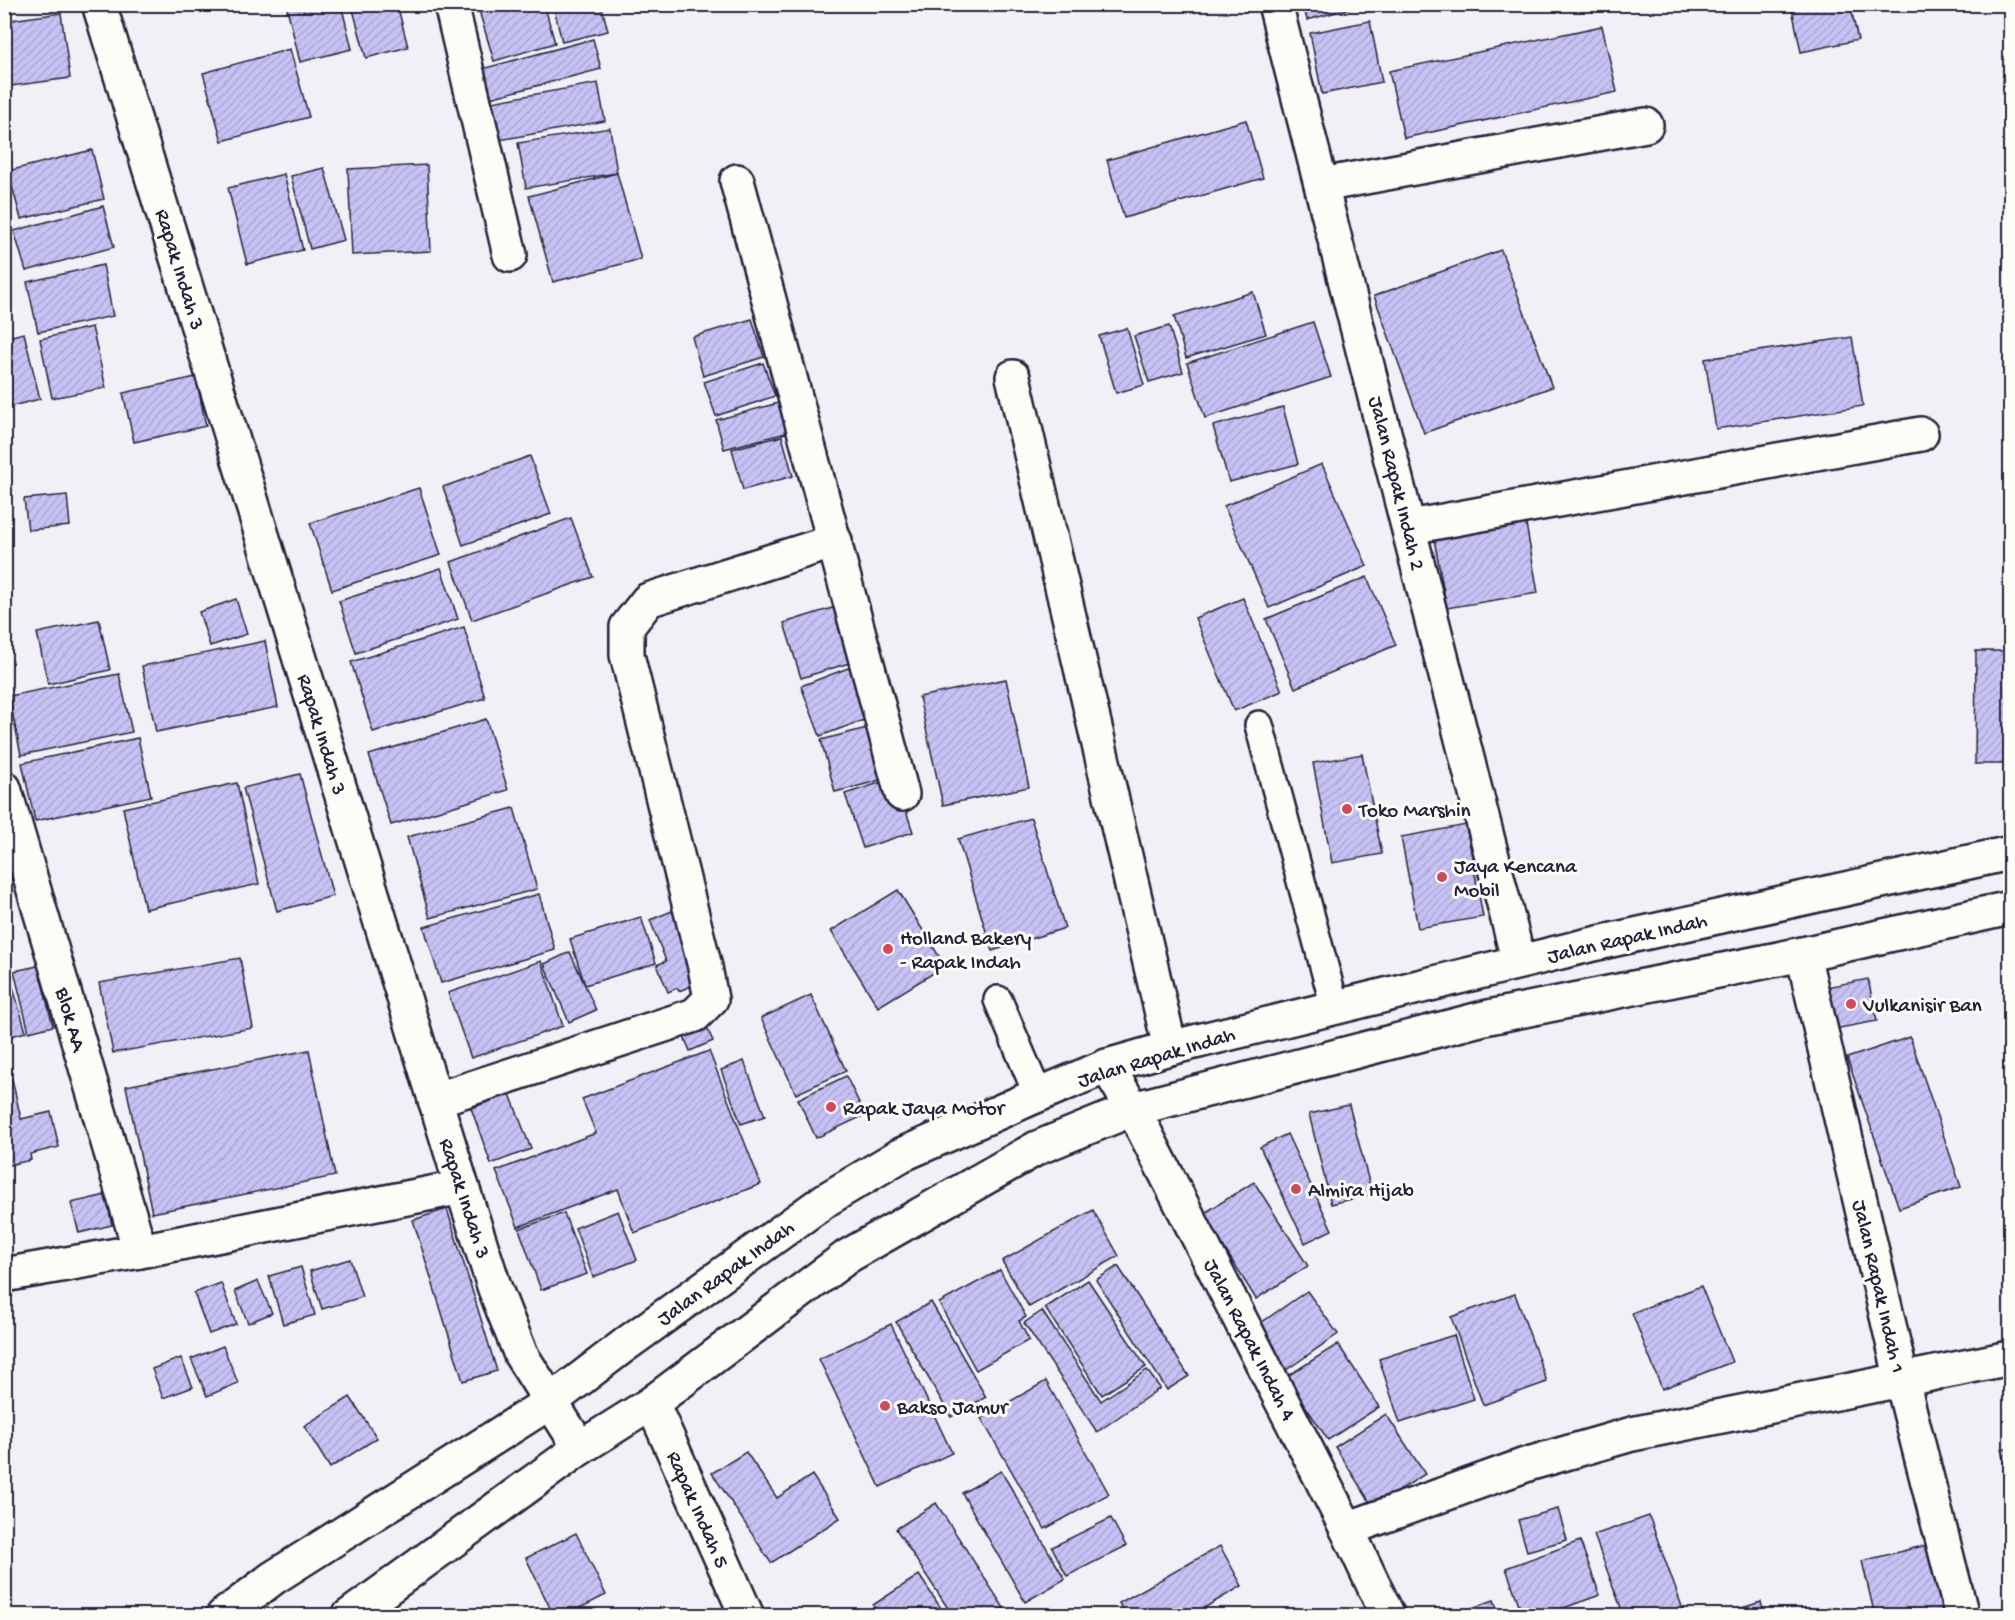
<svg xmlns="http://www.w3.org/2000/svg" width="2015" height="1620" font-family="'Gochi Hand',sans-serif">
  <defs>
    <pattern id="building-hatch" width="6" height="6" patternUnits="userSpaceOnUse" patternTransform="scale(1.5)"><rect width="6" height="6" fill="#c6c2f4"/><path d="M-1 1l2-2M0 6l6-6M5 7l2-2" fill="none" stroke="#aaa6d2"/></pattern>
  </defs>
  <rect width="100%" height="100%" fill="#f2f0f6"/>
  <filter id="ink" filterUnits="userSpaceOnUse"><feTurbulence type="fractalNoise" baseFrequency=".0167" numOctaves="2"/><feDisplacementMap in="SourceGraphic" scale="12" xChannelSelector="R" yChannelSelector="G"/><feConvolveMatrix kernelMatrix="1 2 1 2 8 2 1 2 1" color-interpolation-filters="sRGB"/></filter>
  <g filter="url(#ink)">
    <g fill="url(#building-hatch)" stroke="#22223b" stroke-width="1.5">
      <polygon points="286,4 341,4 352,49 300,62"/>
      <polygon points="356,4 397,4 408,47 366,58 352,6"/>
      <polygon points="477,4 544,4 555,43 494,61"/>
      <polygon points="553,4 601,4 608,31 562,42"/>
      <polygon points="1303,4 1363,4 1363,5 1307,20"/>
      <polygon points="1791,4 1850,4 1858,40 1801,52"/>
      <polygon points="61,13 70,78 4,87 4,21"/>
      <polygon points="1370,21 1382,82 1322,94 1310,33"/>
      <polygon points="1602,26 1617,92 1404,138 1389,71"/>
      <polygon points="593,39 601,69 490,98 482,69"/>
      <polygon points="290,49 309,117 222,141 203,73"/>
      <polygon points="598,83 605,121 494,141 486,103"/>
      <polygon points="1246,120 1263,178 1124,218 1107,160"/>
      <polygon points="610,128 617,173 526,188 518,143"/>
      <polygon points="92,150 104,199 21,219 8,171"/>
      <polygon points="427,165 431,251 352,255 348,169"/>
      <polygon points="324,168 344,240 310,249 291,176"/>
      <polygon points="617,173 641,259 553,282 529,196"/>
      <polygon points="284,174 303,250 247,264 228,188"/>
      <polygon points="103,206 114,247 26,271 14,231"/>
      <polygon points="1501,250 1552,387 1424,433 1374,296"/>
      <polygon points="103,265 113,316 38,332 27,282"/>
      <polygon points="1253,292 1266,334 1186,358 1174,316"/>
      <polygon points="752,319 764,357 703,376 692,337"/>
      <polygon points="1313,322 1331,377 1205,418 1187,363"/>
      <polygon points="1169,326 1183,372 1149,382 1134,336"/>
      <polygon points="92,327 106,388 52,398 40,339"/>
      <polygon points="1127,328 1144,385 1116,393 1099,336"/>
      <polygon points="24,333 40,399 4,408 4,338"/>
      <polygon points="1852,337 1863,406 1716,429 1705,359"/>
      <polygon points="763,363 775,396 716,416 704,382"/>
      <polygon points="196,377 206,426 134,442 123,393"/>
      <polygon points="782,402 790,432 724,449 716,420"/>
      <polygon points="1283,407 1298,464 1229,482 1213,426"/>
      <polygon points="782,436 793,476 743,490 732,449"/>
      <polygon points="530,456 551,514 463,545 443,487"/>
      <polygon points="1322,464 1367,566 1269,608 1224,506"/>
      <polygon points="419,488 441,555 332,590 310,523"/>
      <polygon points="67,495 70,526 28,530 24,499"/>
      <polygon points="571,518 593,577 472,620 451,562"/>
      <polygon points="1526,524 1538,593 1447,608 1434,539"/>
      <polygon points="441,568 458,619 356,653 339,601"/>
      <polygon points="1367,577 1396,645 1295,688 1266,619"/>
      <polygon points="1243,598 1282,691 1234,711 1195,618"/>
      <polygon points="236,599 247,634 210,646 199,612"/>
      <polygon points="845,604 862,659 801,678 784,623"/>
      <polygon points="99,620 110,670 48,684 37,633"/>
      <polygon points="464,627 485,698 373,732 351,662"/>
      <polygon points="265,641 278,707 156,732 142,666"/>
      <polygon points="1976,651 2010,651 2010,764 1975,764"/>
      <polygon points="856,665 875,716 820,736 801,686"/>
      <polygon points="119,674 132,732 21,755 9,696"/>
      <polygon points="1006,679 1029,787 943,805 919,697"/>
      <polygon points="486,719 508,790 391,825 369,755"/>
      <polygon points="882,724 897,776 835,792 821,740"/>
      <polygon points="138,738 151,796 35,821 22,763"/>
      <polygon points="1362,754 1382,854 1332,863 1313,763"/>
      <polygon points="300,774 333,896 277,911 243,788"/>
      <polygon points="895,778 913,832 863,848 845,794"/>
      <polygon points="237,783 259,884 145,909 123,808"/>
      <polygon points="514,808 537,889 430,918 407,837"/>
      <polygon points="1031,818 1065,928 992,951 958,839"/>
      <polygon points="1466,825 1483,917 1418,928 1401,837"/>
      <polygon points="898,890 945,966 878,1007 831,931"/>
      <polygon points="539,894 555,950 441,983 424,927"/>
      <polygon points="677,909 706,980 679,991 677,988 668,992 657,965 666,961 650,920"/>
      <polygon points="641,917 656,963 585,985 570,939"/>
      <polygon points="570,952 596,1010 569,1022 544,964"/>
      <polygon points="240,958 253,1028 113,1053 99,983"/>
      <polygon points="541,961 563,1026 471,1058 448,993"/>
      <polygon points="38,966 53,1026 29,1032 14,971"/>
      <polygon points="9,973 26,1032 4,1038 4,975"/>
      <polygon points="1868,979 1877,1021 1835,1029 1826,987"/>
      <polygon points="811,995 846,1071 796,1094 761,1018"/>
      <polygon points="705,1023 713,1041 690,1051 682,1032"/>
      <polygon points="1910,1037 1961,1187 1899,1208 1847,1058"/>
      <polygon points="309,1050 335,1176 152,1213 126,1086"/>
      <polygon points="709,1051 761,1184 634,1233 618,1189 518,1227 496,1171 596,1133 582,1099"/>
      <polygon points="744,1061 765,1116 741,1124 721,1070"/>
      <polygon points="846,1076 865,1115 816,1138 798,1099"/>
      <polygon points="12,1079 21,1119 51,1112 59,1147 30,1154 31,1160 4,1166 4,1081"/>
      <polygon points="510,1094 531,1149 491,1164 471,1108"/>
      <polygon points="1349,1105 1372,1194 1331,1204 1309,1114"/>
      <polygon points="1287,1134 1332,1230 1305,1243 1260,1147"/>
      <polygon points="1254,1182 1308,1266 1256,1299 1203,1214"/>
      <polygon points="106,1195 112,1225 79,1233 71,1203"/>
      <polygon points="447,1209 497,1371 463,1381 413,1220"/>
      <polygon points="1093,1210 1119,1256 1029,1307 1002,1261"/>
      <polygon points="618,1211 637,1260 593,1277 575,1228"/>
      <polygon points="564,1213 587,1274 541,1290 519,1229"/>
      <polygon points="350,1259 362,1297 322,1309 310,1271"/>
      <polygon points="1118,1266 1189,1376 1167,1390 1096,1280"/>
      <polygon points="301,1267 315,1315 283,1324 269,1276"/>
      <polygon points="1000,1270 1026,1317 1019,1321 1029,1340 976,1370 939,1303"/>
      <polygon points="1088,1280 1146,1367 1102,1395 1045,1308"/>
      <polygon points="258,1281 272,1313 248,1323 235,1291"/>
      <polygon points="221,1283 236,1324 209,1334 194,1293"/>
      <polygon points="1701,1286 1732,1362 1662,1389 1632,1313"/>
      <polygon points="1307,1291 1338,1334 1279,1375 1249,1331"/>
      <polygon points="1515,1294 1547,1382 1483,1405 1451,1317"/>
      <polygon points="931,1302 986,1397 951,1417 896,1322"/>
      <polygon points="1042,1311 1101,1401 1147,1370 1160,1388 1097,1432 1024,1323"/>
      <polygon points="891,1324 952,1453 880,1487 819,1359"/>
      <polygon points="1454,1335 1474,1399 1400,1423 1379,1359"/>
      <polygon points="1338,1344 1379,1407 1328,1440 1286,1377"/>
      <polygon points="223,1346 238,1383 207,1396 191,1359"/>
      <polygon points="181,1358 193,1387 163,1398 152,1369"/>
      <polygon points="1046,1381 1109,1494 1045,1529 981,1418"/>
      <polygon points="350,1397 377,1438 330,1468 304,1426"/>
      <polygon points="1386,1414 1425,1474 1373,1507 1335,1447"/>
      <polygon points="2010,1447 2010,1489 2001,1449"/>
      <polygon points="746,1452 777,1498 812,1475 840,1518 771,1563 712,1473"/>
      <polygon points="1001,1471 1065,1579 1025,1602 962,1493"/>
      <polygon points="936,1503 1004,1608 993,1616 953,1616 896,1529"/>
      <polygon points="1558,1509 1567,1540 1527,1551 1518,1520"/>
      <polygon points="1649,1516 1684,1612 1674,1616 1624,1616 1594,1535"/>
      <polygon points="1111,1518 1126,1546 1067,1576 1052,1547"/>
      <polygon points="576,1533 606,1595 564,1616 554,1616 526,1558"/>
      <polygon points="1580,1541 1600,1595 1541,1616 1523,1616 1506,1568"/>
      <polygon points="1935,1543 1952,1616 1875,1616 1862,1561"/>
      <polygon points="1220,1546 1242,1586 1190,1616 1126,1616 1119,1603"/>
      <polygon points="919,1575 946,1616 880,1616 873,1605"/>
      <polygon points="1494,1600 1500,1616 1459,1616 1458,1613"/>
      <polygon points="1761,1602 1765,1616 1716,1616"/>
    </g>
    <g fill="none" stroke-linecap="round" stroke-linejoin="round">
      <g stroke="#22223b" stroke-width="32">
        <g id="lane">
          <polyline points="1259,725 1335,1007"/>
          <polyline points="998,1000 1038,1095"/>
        </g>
      </g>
      <g stroke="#22223b" stroke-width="38">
        <g id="street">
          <polyline points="99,4 462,1187 495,1289 521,1355 580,1448"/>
          <polyline points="451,4 510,255"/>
          <polyline points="1275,4 1514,943 1521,961"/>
          <polyline points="737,181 902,794"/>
          <polyline points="1322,185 1646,125"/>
          <polyline points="1013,377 1170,1048"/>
          <polyline points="1410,527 1921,434"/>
          <polyline points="4,788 140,1251"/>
          <polyline points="1803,954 1902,1381 1962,1616"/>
          <polyline points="1107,1066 1133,1109 1347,1529 1388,1616"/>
          <polyline points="435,1100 695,1015 711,999 705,967 627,655 627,627 648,600 835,541"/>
          <polyline points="4,1275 140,1251 462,1187"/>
          <polyline points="652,1403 747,1616"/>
          <polyline points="1347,1529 1528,1464 1632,1434 2010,1358"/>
        </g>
      </g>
      <g stroke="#22223b" stroke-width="38">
        <g id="secondary">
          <polyline points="223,1616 273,1578 550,1402 626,1344 827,1199 901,1155 1031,1098 1107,1066 1170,1048 1589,945 2010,853"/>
          <polyline points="349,1616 580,1448 652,1403 848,1256 1037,1148 1133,1109 1484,1018 1803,954 2010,908"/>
        </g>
      </g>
      <use href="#lane" stroke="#fdfcf7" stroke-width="27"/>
      <use href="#street" stroke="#fdfcf7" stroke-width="33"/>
      <use href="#secondary" stroke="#fdfcf7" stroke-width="33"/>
    </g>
  </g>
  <g fill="#d1495b" stroke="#fdfcf7" stroke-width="2">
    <circle cx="1347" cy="809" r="6"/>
    <circle cx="1442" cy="877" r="6"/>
    <circle cx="888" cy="949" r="6"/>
    <circle cx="1851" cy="1004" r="6"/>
    <circle cx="831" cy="1107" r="6"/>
    <circle cx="1296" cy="1189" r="6"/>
    <circle cx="885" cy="1406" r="6"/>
  </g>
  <g text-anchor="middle" stroke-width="6" stroke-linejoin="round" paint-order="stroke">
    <g font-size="21" fill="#22223b" stroke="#fdfcf7">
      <text transform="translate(181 269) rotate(73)" y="7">Rapak Indah 3</text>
      <text transform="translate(1398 483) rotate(76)" y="7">Jalan Rapak Indah 2</text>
      <text transform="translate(323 734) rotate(73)" y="7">Rapak Indah 3</text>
      <text transform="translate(1627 937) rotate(-13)" y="7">Jalan Rapak Indah</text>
      <text transform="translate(72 1019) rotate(74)" y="7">Blok AA</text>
      <text transform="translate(1156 1056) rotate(-17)" y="7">Jalan Rapak Indah</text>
      <text transform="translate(466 1198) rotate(72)" y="7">Rapak Indah 3</text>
      <text transform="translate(725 1272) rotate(-36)" y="7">Jalan Rapak Indah</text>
      <text transform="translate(1880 1286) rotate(77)" y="7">Jalan Rapak Indah 1</text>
      <text transform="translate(1251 1339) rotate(63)" y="7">Jalan Rapak Indah 4</text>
      <text transform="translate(699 1509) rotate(66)" y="7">Rapak Indah 5</text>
    </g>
    <g font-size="21" fill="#22223b" stroke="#fdfcf7" text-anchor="start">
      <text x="1359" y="816">Toko Marshin</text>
      <text x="1454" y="872">Jaya Kencana<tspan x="1454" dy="24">Mobil</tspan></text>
      <text x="900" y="944">Holland Bakery<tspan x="900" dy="24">- Rapak Indah</tspan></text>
      <text x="1863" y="1011">Vulkanisir Ban</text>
      <text x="843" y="1114">Rapak Jaya Motor</text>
      <text x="1308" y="1196">Almira Hijab</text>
      <text x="897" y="1413">Bakso Jamur</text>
    </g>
  </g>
  <rect width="2015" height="1620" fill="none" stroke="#fdfcf7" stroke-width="24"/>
  <rect x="12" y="12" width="1991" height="1596" fill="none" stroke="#22223b" stroke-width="2" filter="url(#ink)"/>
</svg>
